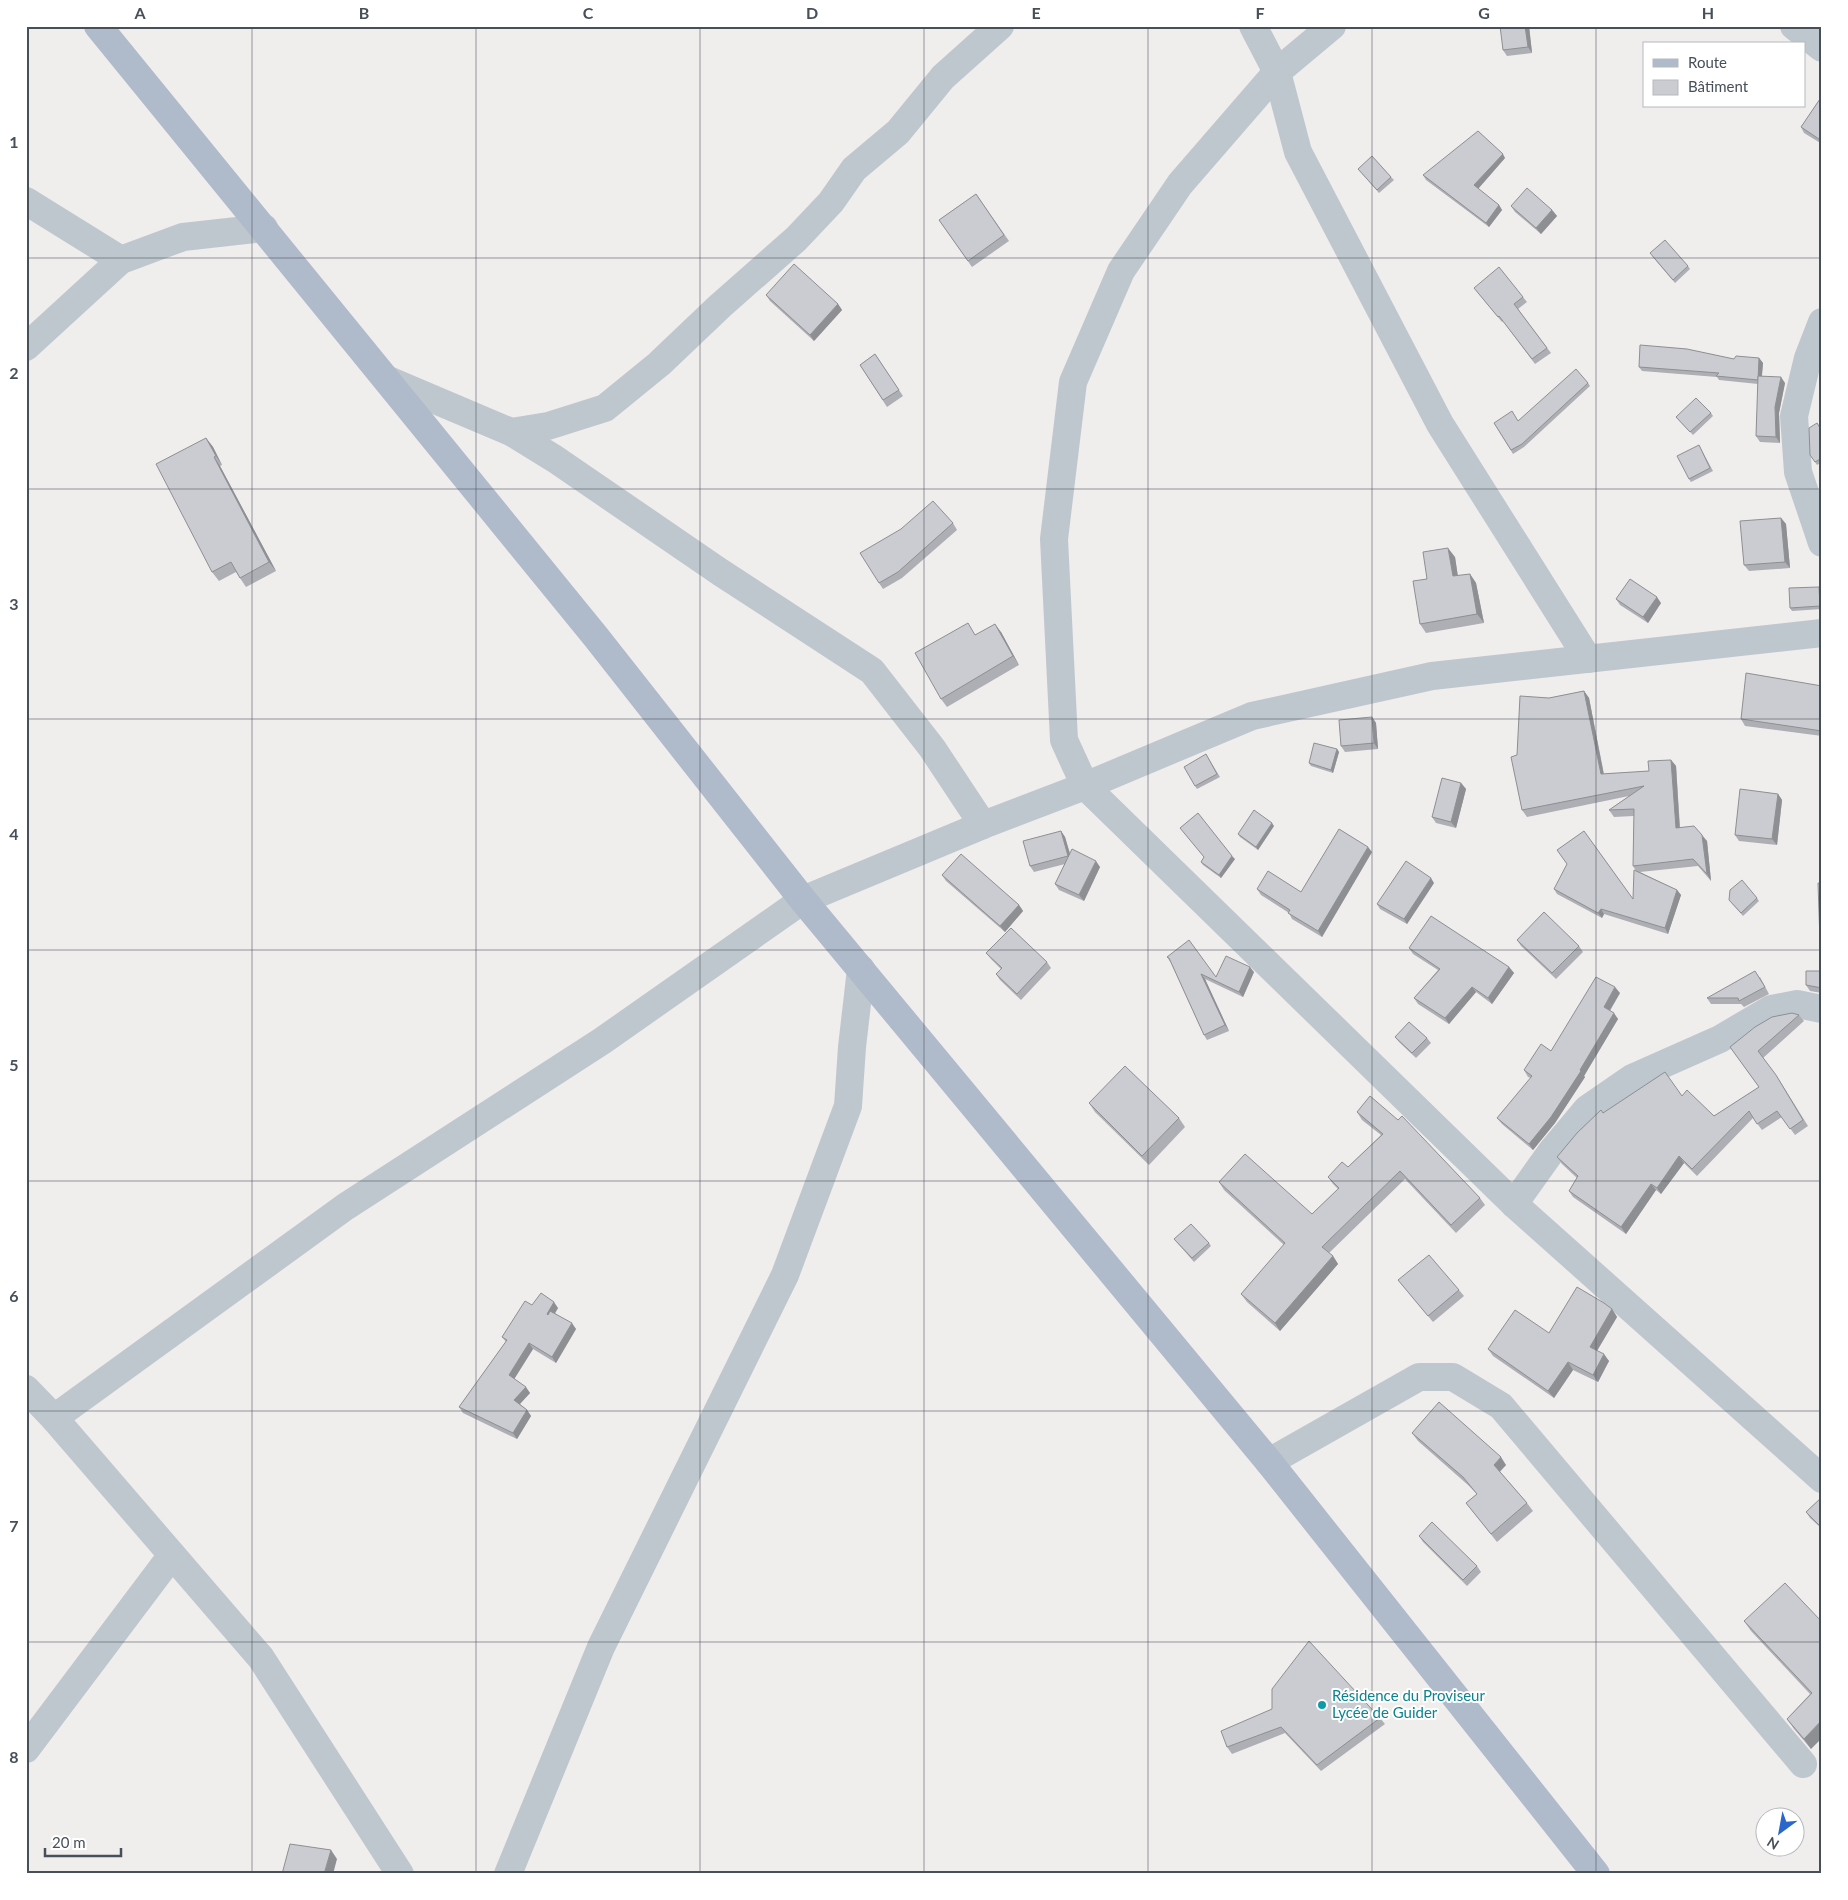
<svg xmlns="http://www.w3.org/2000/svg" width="1848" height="1900" font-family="Lato,sans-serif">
  <rect width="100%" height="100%" fill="#f0eded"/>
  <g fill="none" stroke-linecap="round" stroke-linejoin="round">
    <g stroke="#bfc7ce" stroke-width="28">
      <polyline points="1253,26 1277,72 1298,152 1440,424 1588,659"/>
      <polyline points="1332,26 1277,72 1180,184 1121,271 1073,382 1054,539 1064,740 1085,786 1514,1204 1822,1479"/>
      <polyline points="1794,26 1822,48"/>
      <polyline points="26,201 121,260"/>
      <polyline points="1822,322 1808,358 1794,416 1798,472 1822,543"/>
      <polyline points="26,347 121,260 183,237 264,228"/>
      <polyline points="388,380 511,432 555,459 720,572 872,671 932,748 983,825"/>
      <polyline points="511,432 548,426 605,408 659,364 720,306 796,239 831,202 854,169 898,132 943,77 1000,26"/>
      <polyline points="1514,1204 1551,1152 1587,1109 1632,1078 1720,1039 1771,1009 1797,1004 1822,1009"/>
      <polyline points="26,1389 54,1418 261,1658 400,1874"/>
      <polyline points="54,1418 345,1207 602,1041 803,900 983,825 1085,786 1252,716 1432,676 1822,633"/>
      <polyline points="1269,1462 1419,1377 1453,1377 1501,1406 1803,1764"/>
      <polyline points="26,1749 172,1555"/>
      <polyline points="508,1874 601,1647 785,1275 848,1106 852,1047 861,969"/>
    </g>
    <polyline stroke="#afbbca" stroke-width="28" points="98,26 596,637 803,900 1269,1462 1596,1874"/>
  </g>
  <g fill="#aeafb4">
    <polygon points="1529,26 1532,53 1507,56 1503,50"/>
    <polygon points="1822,96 1822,144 1804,133 1801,127"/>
    <polygon points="1505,158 1478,189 1499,205 1502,210 1489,227 1426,180 1423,175"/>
    <polygon points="1358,169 1391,177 1394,180 1379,193"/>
    <polygon points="976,194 1009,241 972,267 939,220"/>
    <polygon points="1511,206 1552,210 1557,216 1541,234 1515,212"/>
    <polygon points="1652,256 1688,266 1690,269 1675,283"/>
    <polygon points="1474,288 1523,297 1527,302 1518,309 1551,353 1535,364 1503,321 1502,322"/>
    <polygon points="766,295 838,304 842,310 814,341 770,301"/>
    <polygon points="875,354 903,396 887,407 860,365"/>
    <polygon points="1759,358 1763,363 1762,376 1785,383 1779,413 1780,443 1760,442 1756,436 1758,384 1719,380 1717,377 1642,371 1639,367 1734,359"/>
    <polygon points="1588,383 1590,386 1524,447 1513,454 1494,423 1518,421"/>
    <polygon points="1711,413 1713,416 1693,435 1676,417"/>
    <polygon points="1817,423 1822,431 1822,462 1817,465 1810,455"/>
    <polygon points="206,438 213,447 222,465 220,466 276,571 246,587 236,572 219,581 212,572"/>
    <polygon points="1699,445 1713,471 1691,482 1689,479"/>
    <polygon points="1781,518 1786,524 1790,568 1749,571 1744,565"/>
    <polygon points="953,523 957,530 902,578 883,589 879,583"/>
    <polygon points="1455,557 1458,576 1470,574 1476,583 1484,623 1426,633 1420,624 1427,579"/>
    <polygon points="1819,587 1821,590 1822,609 1792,611 1790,608"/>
    <polygon points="1616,599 1661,603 1648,623 1620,605"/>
    <polygon points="1001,632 1019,665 947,707 941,699 976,634"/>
    <polygon points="1822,686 1822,736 1745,726 1741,719"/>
    <polygon points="1584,691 1589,698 1604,774 1649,771 1671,760 1676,766 1680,827 1707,841 1711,881 1698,866 1640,872 1677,890 1681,895 1668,934 1604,914 1602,918 1557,894 1554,889 1633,899 1636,871 1633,866 1634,816 1614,817 1609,810 1629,796 1527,817 1522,810 1517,755 1549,698"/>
    <polygon points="1372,717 1376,723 1378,749 1345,752 1341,746"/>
    <polygon points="1337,749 1339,752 1333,773 1311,766 1309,763"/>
    <polygon points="1206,754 1220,777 1197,789 1195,786"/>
    <polygon points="1461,783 1466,789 1456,828 1436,823 1432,817"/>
    <polygon points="1778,794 1782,800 1777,845 1739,841 1735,835"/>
    <polygon points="1274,826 1258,850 1240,837 1238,834"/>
    <polygon points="1061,831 1065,837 1070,853 1100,867 1084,901 1059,890 1055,884 1065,864 1034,872 1030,866"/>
    <polygon points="1372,852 1322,937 1292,919 1289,913 1261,895 1257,889 1301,892"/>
    <polygon points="1235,859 1221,878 1203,865 1201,862"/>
    <polygon points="942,875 1019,905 1023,911 1005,932 946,881"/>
    <polygon points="1434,883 1407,924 1380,909 1377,904"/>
    <polygon points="1822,883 1822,993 1810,991 1806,985 1821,971"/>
    <polygon points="1757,898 1759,901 1743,916 1729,900"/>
    <polygon points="1517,940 1579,946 1583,952 1556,979 1521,946"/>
    <polygon points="1409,948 1509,967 1514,973 1492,1004 1476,992 1449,1024 1418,1004 1414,998 1438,970 1413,954"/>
    <polygon points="986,953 1047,962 1051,968 1021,1000 1000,980 996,974 1001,969 991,959"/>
    <polygon points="1167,957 1216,977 1254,972 1243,997 1205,979 1229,1031 1207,1040 1204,1035 1171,963"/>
    <polygon points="1760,977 1769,994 1744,1007 1741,1004 1711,1004 1707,998"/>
    <polygon points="1620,993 1610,1011 1618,1019 1584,1076 1585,1077 1555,1123 1533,1150 1502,1124 1497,1118 1531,1078 1528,1077 1524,1070 1551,1051"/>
    <polygon points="1799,1015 1804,1021 1763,1058 1780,1081 1808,1126 1795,1135 1782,1117 1762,1130 1753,1118 1697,1176 1684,1163 1661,1194 1656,1190 1626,1234 1573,1197 1569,1191 1577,1178 1562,1164 1557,1157 1682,1096 1714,1116 1759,1087 1730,1047"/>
    <polygon points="1395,1037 1427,1038 1431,1043 1416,1058 1399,1042"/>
    <polygon points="1089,1103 1179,1118 1185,1127 1149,1165 1095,1112"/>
    <polygon points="1357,1112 1480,1198 1485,1205 1456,1233 1405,1179 1329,1253 1333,1256 1338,1264 1280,1331 1247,1302 1241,1294 1284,1245 1224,1190 1219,1182 1312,1214 1338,1189 1333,1184 1328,1177 1348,1167 1381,1135 1362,1120"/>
    <polygon points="1174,1239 1209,1243 1211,1246 1194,1262"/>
    <polygon points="1398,1280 1459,1290 1464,1296 1433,1322"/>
    <polygon points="532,1305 558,1308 555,1313 576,1329 556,1363 533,1349 514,1379 530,1393 520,1404 527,1410 531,1416 517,1439 463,1413 459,1407 506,1342 502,1337"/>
    <polygon points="1612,1309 1617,1317 1597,1351 1609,1361 1598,1382 1573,1370 1554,1398 1493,1356 1488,1349 1549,1333"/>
    <polygon points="1412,1433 1506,1465 1500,1472 1527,1503 1533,1511 1497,1542 1466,1503 1477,1494 1468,1485 1418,1441"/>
    <polygon points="1822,1497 1822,1529 1810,1518 1806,1512"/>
    <polygon points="1419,1536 1477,1566 1481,1572 1467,1586 1423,1542"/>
    <polygon points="1744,1621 1822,1622 1811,1749 1794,1729 1787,1719 1810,1694 1751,1631"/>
    <polygon points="1380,1718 1385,1724 1321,1771 1285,1733 1232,1754 1227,1747 1221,1731"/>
  </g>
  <g fill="#8d8f92">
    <polygon points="1525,26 1529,26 1532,53 1528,47"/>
    <polygon points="1503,154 1505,158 1477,190 1474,185"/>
    <polygon points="1499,205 1502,210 1489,227 1486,223"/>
    <polygon points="1552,210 1557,216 1541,234 1536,228"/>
    <polygon points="838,304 842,310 814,341 810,335"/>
    <polygon points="1759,358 1763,363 1761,384 1758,380"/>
    <polygon points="1781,377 1785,383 1779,413 1780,443 1776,437 1775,407"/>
    <polygon points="206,438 213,447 222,465 216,456"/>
    <polygon points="214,457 220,466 276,571 269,562"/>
    <polygon points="1781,518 1786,524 1790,568 1785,562"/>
    <polygon points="1448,548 1455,557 1459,585 1453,576"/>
    <polygon points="1470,574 1476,583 1484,623 1477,614"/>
    <polygon points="1819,587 1821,590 1822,609 1820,606"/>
    <polygon points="1657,597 1661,603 1648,623 1643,617"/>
    <polygon points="995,624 1001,632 1019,665 1013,656"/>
    <polygon points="1584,691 1589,698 1605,781 1601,774"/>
    <polygon points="1372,717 1376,723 1378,749 1374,743"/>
    <polygon points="1337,749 1339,752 1333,773 1331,770"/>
    <polygon points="1671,760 1676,766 1680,834 1676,828"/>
    <polygon points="1461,783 1466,789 1456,828 1451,822"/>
    <polygon points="1778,794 1782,800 1777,845 1772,839"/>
    <polygon points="1272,823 1274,826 1258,850 1256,847"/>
    <polygon points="1061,831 1065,837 1072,862 1068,856"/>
    <polygon points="1702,835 1707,841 1711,881 1707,874"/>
    <polygon points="1368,847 1372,852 1322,937 1318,931"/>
    <polygon points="1232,856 1235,859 1221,878 1219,875"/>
    <polygon points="1096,861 1100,867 1084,901 1079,895"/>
    <polygon points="1431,878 1434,883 1407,924 1404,919"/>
    <polygon points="1677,890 1681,895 1668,934 1665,928"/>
    <polygon points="1019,905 1023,911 1005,932 1000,926"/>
    <polygon points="1601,909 1604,914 1602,918 1598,913"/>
    <polygon points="1250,967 1254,972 1243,997 1239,992"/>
    <polygon points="1509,967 1514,973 1492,1004 1488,998"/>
    <polygon points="1201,974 1205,979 1229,1031 1225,1025"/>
    <polygon points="1472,987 1476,992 1449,1024 1445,1018"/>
    <polygon points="1615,987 1620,993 1608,1013 1604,1007"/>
    <polygon points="1614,1013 1618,1019 1584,1076 1585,1077 1555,1123 1533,1150 1529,1144 1580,1070"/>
    <polygon points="1679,1156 1684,1163 1661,1194 1657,1188"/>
    <polygon points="1651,1184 1656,1190 1626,1234 1621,1227"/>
    <polygon points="1333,1256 1338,1264 1280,1331 1275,1323"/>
    <polygon points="554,1302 558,1308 551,1320 547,1314"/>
    <polygon points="1612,1309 1617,1317 1595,1354 1590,1347"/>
    <polygon points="572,1323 576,1329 556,1363 552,1357"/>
    <polygon points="529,1343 533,1349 513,1381 509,1375"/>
    <polygon points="1604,1354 1609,1361 1598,1382 1593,1375"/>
    <polygon points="1568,1362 1573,1370 1554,1398 1548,1391"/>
    <polygon points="526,1387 530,1393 518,1406 514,1400"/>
    <polygon points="527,1410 531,1416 517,1439 513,1433"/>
    <polygon points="1501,1457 1506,1465 1499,1472 1494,1465"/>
    <polygon points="1822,1720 1822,1738 1811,1749 1804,1739"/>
    <polygon points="331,1850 337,1859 333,1874 324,1874"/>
  </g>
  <g fill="#caccd1" stroke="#8d8f92">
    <polygon points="1500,26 1525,26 1528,47 1503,50"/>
    <polygon points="1822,96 1822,141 1801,127"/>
    <polygon points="1478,131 1503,154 1474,185 1499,205 1486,223 1423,175"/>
    <polygon points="1372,156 1391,177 1377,190 1358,169"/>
    <polygon points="1527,188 1552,210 1536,228 1511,206"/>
    <polygon points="976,194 1004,235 968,261 939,220"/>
    <polygon points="1665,240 1688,266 1673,280 1650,253"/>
    <polygon points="794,264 838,304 810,335 766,295"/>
    <polygon points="1499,267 1523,297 1514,304 1547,348 1532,359 1499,316 1498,317 1474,288"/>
    <polygon points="1640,345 1687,349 1734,359 1736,356 1759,358 1758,380 1716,376 1719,373 1639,367"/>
    <polygon points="875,354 899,390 883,400 860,365"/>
    <polygon points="1576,369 1588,383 1522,444 1511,450 1494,423 1512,411 1518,421"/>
    <polygon points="1758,376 1781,377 1775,407 1776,437 1756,436"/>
    <polygon points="1696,398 1711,413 1690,432 1676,417"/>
    <polygon points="1817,423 1822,431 1822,458 1815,462 1810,455 1809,428"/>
    <polygon points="206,438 216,456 214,457 269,562 240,578 231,562 212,572 156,464"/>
    <polygon points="1699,445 1710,468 1689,479 1677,456"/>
    <polygon points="933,501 953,523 898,572 879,583 860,553 901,529"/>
    <polygon points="1781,518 1785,562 1744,565 1740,521"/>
    <polygon points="1448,548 1453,576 1470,574 1477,614 1420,624 1413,581 1427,579 1423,552"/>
    <polygon points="1630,579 1657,597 1643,617 1616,599"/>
    <polygon points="1819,587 1820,606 1790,608 1789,588"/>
    <polygon points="968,623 975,635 995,624 1013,656 941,699 915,653"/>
    <polygon points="1746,673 1822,686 1822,731 1741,719"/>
    <polygon points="1584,691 1601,774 1649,771 1648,761 1671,760 1676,828 1694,826 1702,835 1707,874 1693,859 1633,866 1634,809 1609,810 1644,786 1522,810 1511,757 1517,755 1520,696 1549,698"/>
    <polygon points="1372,717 1374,743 1341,746 1339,720"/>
    <polygon points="1314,743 1337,749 1331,770 1309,763"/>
    <polygon points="1206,754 1217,774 1195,786 1184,767"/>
    <polygon points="1442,778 1461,783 1451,822 1432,817"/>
    <polygon points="1740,789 1778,794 1772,839 1735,835"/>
    <polygon points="1254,810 1272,823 1256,847 1238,834"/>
    <polygon points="1198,813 1232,856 1219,875 1201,862 1204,857 1180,828"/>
    <polygon points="1339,829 1368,847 1318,931 1288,913 1290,910 1257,889 1268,871 1301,892"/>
    <polygon points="1061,831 1068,856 1030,866 1023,841"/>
    <polygon points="1584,831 1633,899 1634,870 1677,890 1665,928 1601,909 1598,913 1554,889 1567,864 1557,850"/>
    <polygon points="1072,849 1096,861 1079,895 1055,884"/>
    <polygon points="961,854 1019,905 1000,926 942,875"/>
    <polygon points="1406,861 1431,878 1404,919 1377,904"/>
    <polygon points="1742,880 1757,898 1741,913 1729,900 1730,890"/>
    <polygon points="1818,883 1822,883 1822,988 1806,985 1806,971 1821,971"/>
    <polygon points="1544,912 1579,946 1552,973 1517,940"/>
    <polygon points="1431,916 1509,967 1488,998 1472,987 1445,1018 1414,998 1440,969 1409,948"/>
    <polygon points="1011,928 1047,962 1017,994 996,974 1002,968 986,953"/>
    <polygon points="1189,940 1216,977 1226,956 1250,967 1239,992 1201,974 1225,1025 1204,1035 1169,958 1167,957"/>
    <polygon points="1755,971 1765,987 1739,1001 1738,998 1707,998"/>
    <polygon points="1596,977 1615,987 1604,1007 1614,1013 1580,1070 1581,1071 1551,1117 1529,1144 1497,1118 1532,1076 1524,1070 1541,1044 1551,1051"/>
    <polygon points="1792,1013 1799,1015 1758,1051 1776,1075 1803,1120 1790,1129 1777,1111 1757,1124 1749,1111 1692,1169 1679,1156 1657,1188 1651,1184 1621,1227 1569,1191 1578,1176 1557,1157 1577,1133 1601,1110 1603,1113 1665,1072 1682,1096 1687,1090 1714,1116 1759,1087 1730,1047 1755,1027 1772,1017"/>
    <polygon points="1409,1022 1427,1038 1412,1053 1395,1037"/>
    <polygon points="1125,1066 1179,1118 1142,1156 1089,1103"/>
    <polygon points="1370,1096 1398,1120 1402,1116 1480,1198 1451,1225 1400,1171 1322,1247 1333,1256 1275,1323 1241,1294 1285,1243 1219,1182 1245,1154 1312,1214 1339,1188 1328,1177 1342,1162 1348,1167 1383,1134 1357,1112"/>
    <polygon points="1191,1224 1209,1243 1192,1258 1174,1239"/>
    <polygon points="1429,1255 1459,1290 1428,1316 1398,1280"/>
    <polygon points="1577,1287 1604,1303 1612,1309 1590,1347 1604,1354 1593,1375 1568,1362 1548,1391 1488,1349 1515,1310 1549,1333"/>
    <polygon points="541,1293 554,1302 547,1314 548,1315 550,1311 572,1323 552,1357 529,1343 509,1375 526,1387 514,1400 527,1410 513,1433 459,1407 507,1340 502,1337 525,1301 532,1305"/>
    <polygon points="1439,1402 1501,1457 1494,1465 1527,1503 1491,1534 1466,1503 1477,1494 1463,1477 1412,1433"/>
    <polygon points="1822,1497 1822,1528 1806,1512"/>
    <polygon points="1432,1522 1477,1566 1463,1580 1419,1536"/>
    <polygon points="1785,1583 1822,1622 1822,1720 1804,1739 1787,1719 1812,1693 1744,1621"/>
    <polygon points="1309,1641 1380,1718 1317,1765 1281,1727 1227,1747 1221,1731 1272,1709 1272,1689"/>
    <polygon points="290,1844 331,1850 324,1874 282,1874"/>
  </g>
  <path fill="none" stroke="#474f59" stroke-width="1" stroke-opacity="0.55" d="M252,26V1874M476,26V1874M700,26V1874M924,26V1874M1148,26V1874M1372,26V1874M1596,26V1874M26,258H1822M26,489H1822M26,719H1822M26,950H1822M26,1181H1822M26,1411H1822M26,1642H1822"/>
  <circle fill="#0f9aa8" stroke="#fff" stroke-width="2" cx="1322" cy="1705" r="5"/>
  <g text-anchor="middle" stroke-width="4" stroke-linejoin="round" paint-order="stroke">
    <g font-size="15" fill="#0d838f" stroke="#fff" text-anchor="start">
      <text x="1332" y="1701">Résidence du Proviseur<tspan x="1332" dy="17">Lycée de Guider</tspan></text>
    </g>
  </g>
  <rect width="1848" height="1900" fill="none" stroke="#ffffff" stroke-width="55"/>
  <rect x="1643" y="42" width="162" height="65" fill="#ffffff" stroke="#b5b9bd"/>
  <rect x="1653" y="59" width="25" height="8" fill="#afbbca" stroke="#b5b9bd"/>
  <text x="1688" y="68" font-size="15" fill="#474f59">Route</text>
  <rect x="1653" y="80" width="25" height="15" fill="#caccd1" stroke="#b5b9bd"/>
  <text x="1688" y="92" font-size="15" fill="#474f59">Bâtiment</text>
  <g transform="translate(1780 1832) rotate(212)"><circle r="24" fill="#ffffff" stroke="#b5b9bd"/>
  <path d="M0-4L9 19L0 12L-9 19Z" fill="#2a67cd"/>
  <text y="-8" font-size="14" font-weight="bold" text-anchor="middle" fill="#474f59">N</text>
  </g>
  <path d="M45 1848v8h76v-8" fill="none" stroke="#474f59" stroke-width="2.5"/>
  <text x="52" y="1848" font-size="15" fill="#474f59" stroke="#ffffff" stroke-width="4" paint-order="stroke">20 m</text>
  <rect x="28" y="28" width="1792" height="1844" fill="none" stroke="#474f59" stroke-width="2"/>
  <g font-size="16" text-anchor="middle" font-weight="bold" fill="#474f59">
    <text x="140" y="19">A</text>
    <text x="364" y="19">B</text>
    <text x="588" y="19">C</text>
    <text x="812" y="19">D</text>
    <text x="1036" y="19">E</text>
    <text x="1260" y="19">F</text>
    <text x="1484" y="19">G</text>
    <text x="1708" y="19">H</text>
    <text x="14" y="148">1</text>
    <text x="14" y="379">2</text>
    <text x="14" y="610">3</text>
    <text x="14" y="840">4</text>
    <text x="14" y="1071">5</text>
    <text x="14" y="1302">6</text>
    <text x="14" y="1532">7</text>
    <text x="14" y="1763">8</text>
  </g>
</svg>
